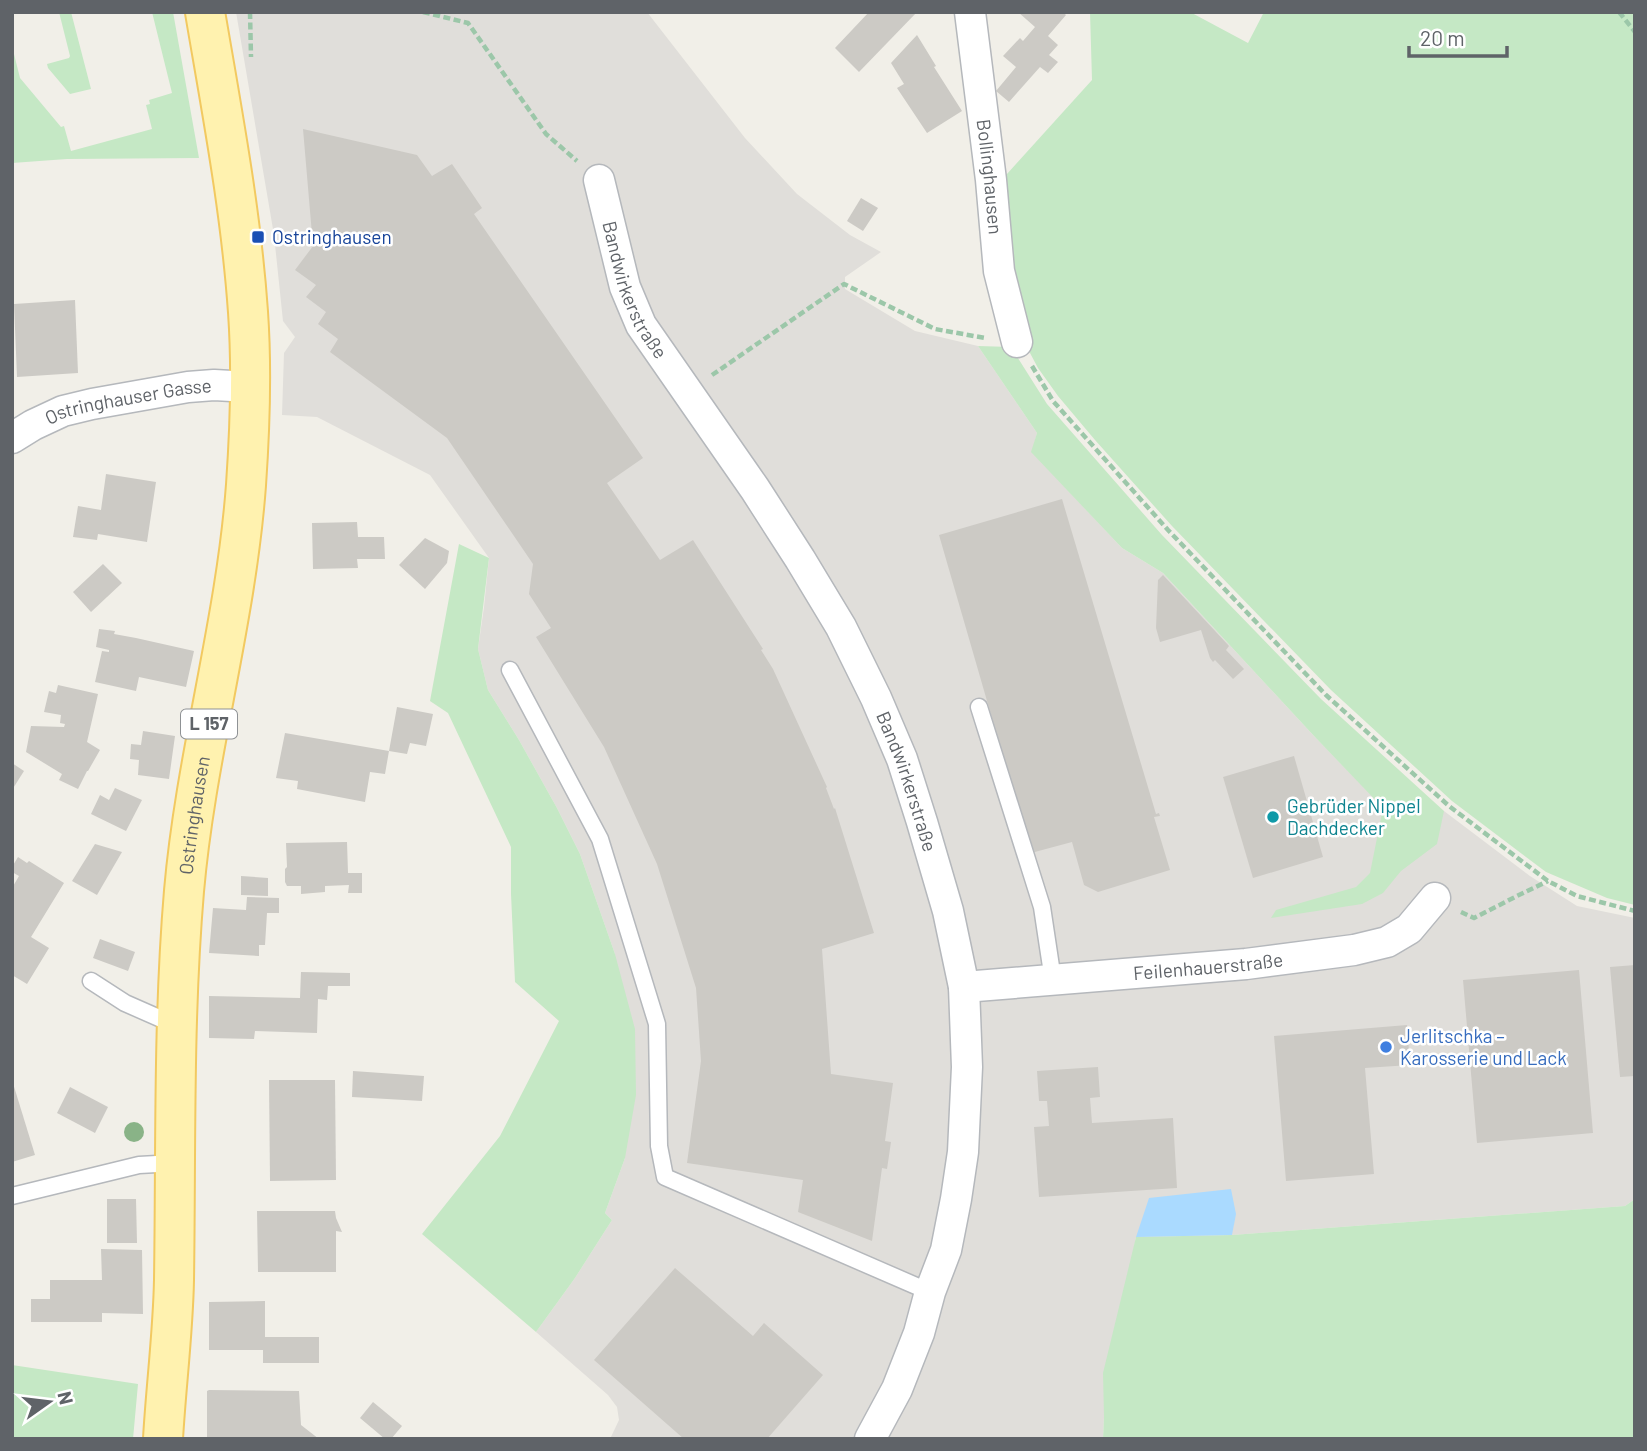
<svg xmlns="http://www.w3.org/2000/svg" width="1647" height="1451" font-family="Barlow,sans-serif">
  <rect width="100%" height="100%" fill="#f1efe8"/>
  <polygon fill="#e0deda" points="236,12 647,12 745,138 797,194 850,235 881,252 845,277 845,289 915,331 978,346 1037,433 1032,452 1122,548 1163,573 1314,736 1383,807 1444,811 1530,876 1577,906 1635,918 1635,1199 1625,1206 1232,1235 1136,1237 1104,1417 1103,1439 610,1439 619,1420 617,1407 608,1395 536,1332 575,1278 612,1220 605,1213 625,1158 615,954 580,854 557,808 519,740 488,690 478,649 484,607 489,558 430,475 317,417 282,415 284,353 295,337 283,321 274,235"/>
  <g fill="#c5e8c5">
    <polygon points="59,12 71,12 91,89 70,94 48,68 47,64 69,58 70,56"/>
    <polygon points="152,12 173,12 199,158 67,159 12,163 12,46 20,78 61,127 64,126 71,151 152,129 146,105 150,104 149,100 172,93"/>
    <polygon points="1090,12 1190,12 1248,43 1264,12 1635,12 1635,905 1607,898 1546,872 1452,801 1331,690 1172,526 1095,440 1058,396 1038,368 1022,338 998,184 1092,80"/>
    <polygon points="978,346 1011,347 1047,404 1162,535 1321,699 1444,811 1437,844 1401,871 1383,893 1362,904 1271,918 1276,910 1356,887 1370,873 1383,808 1314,736 1163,573 1122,548 1031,452 1037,433"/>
    <polygon points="459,544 489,558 478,649 488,690 519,740 557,808 580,854 615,954 635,1029 636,1095 625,1158 605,1213 612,1220 575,1278 536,1332 422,1234 500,1136 559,1021 515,982 511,894 511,847 448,713 430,701"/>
    <polygon points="1635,1199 1635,1439 1103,1439 1104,1417 1103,1373 1136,1237 1232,1235 1625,1206"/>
    <polygon points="12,1365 138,1384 133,1439 12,1439"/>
  </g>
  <polygon fill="#aadaff" points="1231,1189 1236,1214 1232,1235 1136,1237 1149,1198"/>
  <g fill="#cccac5">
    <polygon points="869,12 917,12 859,72 835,48"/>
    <polygon points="1018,12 1063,12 1066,15 1048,36 1058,45 1049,55 1058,62 1048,73 1040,67 1009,102 996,91 1016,67 1003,56 1020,38 1023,41 1035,27"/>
    <polygon points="917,35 936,66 934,67 962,111 927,133 897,88 904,84 891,63"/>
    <polygon points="303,129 417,155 432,176 452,164 482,208 474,214 643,458 607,483 660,560 693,540 763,649 761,650 773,669 827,787 826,788 834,809 835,808 874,933 822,949 831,1074 893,1083 885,1141 891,1142 887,1169 882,1168 872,1241 798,1212 803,1180 687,1163 701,1061 696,988 657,864 604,747 536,637 551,628 529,594 533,564 447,438 330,352 338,339 318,324 326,312 306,297 316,285 295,270 313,246"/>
    <polygon points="861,198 878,208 863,231 847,221"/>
    <polygon points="75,300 78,373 17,377 14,304"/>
    <polygon points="106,474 156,482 147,542 98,534 97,540 73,537 78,506 101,510"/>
    <polygon points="1062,499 1156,814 1159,813 1160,816 1154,817 1170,870 1098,892 1084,885 1072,842 1031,853 939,535"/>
    <polygon points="357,522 358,537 384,537 385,559 357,559 358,568 313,569 312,523"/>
    <polygon points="425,538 449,551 447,563 425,589 399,565"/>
    <polygon points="103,564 122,583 91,612 73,592"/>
    <polygon points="1163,575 1229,646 1226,650 1244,669 1233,679 1215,660 1213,662 1210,658 1201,630 1160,642 1156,628 1158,580"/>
    <polygon points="99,629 115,631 114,634 136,638 194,651 186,687 139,677 136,691 95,682 102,651 109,652 109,650 96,647"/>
    <polygon points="58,685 98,694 87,742 100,750 88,771 87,771 78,789 59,780 62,774 26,752 31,726 64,727 65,724 60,723 61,715 44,712 49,691 56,693"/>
    <polygon points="397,707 433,714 426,746 410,743 407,754 389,751"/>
    <polygon points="143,731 175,736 169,779 138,775 139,760 130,759 131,744 141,745"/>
    <polygon points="285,733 389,751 385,774 370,772 365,802 297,789 298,781 276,778"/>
    <polygon points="1294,756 1323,857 1253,878 1223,777"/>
    <polygon points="12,763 24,771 12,790"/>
    <polygon points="115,788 142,800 126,831 91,814 100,795 109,800"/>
    <polygon points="347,842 348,873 362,873 362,893 348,893 349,885 325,886 325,892 301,894 301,886 287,886 285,882 285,869 287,867 286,843"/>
    <polygon points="95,844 122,852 97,895 72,881"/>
    <polygon points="18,857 27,863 29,861 64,883 31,937 49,948 27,984 12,975 12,888 19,876 12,872 12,867"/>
    <polygon points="241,876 268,878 268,896 241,895"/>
    <polygon points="247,897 279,898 279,913 267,913 265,945 259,945 259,956 209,953 213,908 246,910"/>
    <polygon points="100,939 135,952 128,971 93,958"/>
    <polygon points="1635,965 1635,1076 1620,1077 1610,967"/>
    <polygon points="1579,970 1593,1133 1477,1143 1463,980"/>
    <polygon points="301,972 350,973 350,986 328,986 327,1000 318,999 317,1033 255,1031 254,1039 209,1038 209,996 300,998"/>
    <polygon points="1407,1025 1410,1065 1365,1068 1374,1174 1286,1181 1274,1036"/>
    <polygon points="1098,1067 1100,1097 1090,1098 1092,1123 1173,1118 1177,1188 1039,1197 1034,1127 1049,1126 1047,1101 1039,1101 1037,1071"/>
    <polygon points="353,1071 424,1076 422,1101 352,1097"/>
    <polygon points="12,1080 35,1155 12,1162"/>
    <polygon points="269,1080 335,1080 336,1180 270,1181"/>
    <polygon points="70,1087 108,1107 95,1133 57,1113"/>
    <polygon points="107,1199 136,1199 137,1243 107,1243"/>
    <polygon points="257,1211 335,1211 336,1218 342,1232 336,1231 336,1272 258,1272"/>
    <polygon points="101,1249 142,1250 143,1314 102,1313 102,1322 31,1322 31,1299 50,1299 50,1280 102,1280"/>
    <polygon points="675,1268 753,1336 764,1323 823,1375 767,1439 684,1439 594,1360"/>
    <polygon points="265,1301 265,1337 319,1337 319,1363 263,1363 263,1350 209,1350 209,1302"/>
    <polygon points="209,1390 299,1391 301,1425 319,1439 207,1439 207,1391"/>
    <polygon points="373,1402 402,1426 391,1439 385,1439 360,1418"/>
  </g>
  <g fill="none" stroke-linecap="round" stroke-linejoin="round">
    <g stroke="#b5b8bc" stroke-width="19">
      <g id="lane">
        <polyline points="510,670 600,839 657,1024 659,1146 665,1177 930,1292"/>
        <polyline points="979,707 1042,907 1053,980"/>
        <polyline points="91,981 125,1003 175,1025"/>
        <polyline points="12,1196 139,1165 175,1163"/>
      </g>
    </g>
    <g stroke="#b5b8bc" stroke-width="33">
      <g id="street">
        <path id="s1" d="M970,12L991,180L999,271L1017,342"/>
        <path id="s2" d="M599,180L625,287L641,325L755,489L800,559L841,627L876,698L902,759L922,822L948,911L964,987L967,1067L963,1152L956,1199L946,1250L930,1292L919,1333L897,1389L870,1439"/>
        <path id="s3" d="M12,438L33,425L63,411L92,404L188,387L214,385L250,387"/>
        <path id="s4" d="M964,987L1246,964L1354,950L1387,942L1409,929L1435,898"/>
      </g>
    </g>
    <g stroke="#f2c960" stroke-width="42">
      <g id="primary">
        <path id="s5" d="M163,1439C166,1386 173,1333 174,1280C176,1151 173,1021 184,891C196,754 236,622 246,485C250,428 252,369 248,312C241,211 222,112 205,12"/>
      </g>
    </g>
    <g stroke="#9cc7a9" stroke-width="4.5" stroke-dasharray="7 3.5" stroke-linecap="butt">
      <polyline points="250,12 251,57"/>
      <polyline points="423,12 468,23 546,134 577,161"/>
      <polyline points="1619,12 1635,32"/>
      <polyline points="1032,366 1053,401 1168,530 1326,695 1449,806 1548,881 1577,896 1635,911"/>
      <polyline points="712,375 844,284 935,329 985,338"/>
      <polyline points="1461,912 1474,918 1517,896 1548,881"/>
    </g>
    <use href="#lane" stroke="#fff" stroke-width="16"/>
    <use href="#street" stroke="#fff" stroke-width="30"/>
    <use href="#primary" stroke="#fff2af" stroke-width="38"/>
  </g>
  <circle fill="#89b387" cx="134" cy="1132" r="10"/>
  <rect fill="#1a4fb4" stroke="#fff" stroke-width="2.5" x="251" y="230" width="14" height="14" rx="3.5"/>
  <circle fill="#0f9aa8" stroke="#fff" stroke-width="2.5" cx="1273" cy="817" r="7"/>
  <circle fill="#3f7fe0" stroke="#fff" stroke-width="2.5" cx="1386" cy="1047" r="7"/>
  <g text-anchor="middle" stroke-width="5" stroke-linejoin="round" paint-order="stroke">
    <rect fill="#fff" stroke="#8f9295" stroke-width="2" x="181" y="709.5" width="56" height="29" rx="5"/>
    <g font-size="18" font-weight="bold" fill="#5f6368">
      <text x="209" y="730">L 157</text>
    </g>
    <g font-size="19" fill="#5f6368" stroke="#fff">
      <text dy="7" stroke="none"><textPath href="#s1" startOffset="166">Bollinghausen</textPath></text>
      <text dy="7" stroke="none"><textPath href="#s2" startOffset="116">Bandwirkerstraße</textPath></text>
      <text dy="7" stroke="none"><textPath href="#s3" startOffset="124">Ostringhauser Gasse</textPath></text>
      <text dy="7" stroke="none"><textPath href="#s2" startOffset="682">Bandwirkerstraße</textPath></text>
      <text dy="7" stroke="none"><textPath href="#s5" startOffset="625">Ostringhausen</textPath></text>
      <text dy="7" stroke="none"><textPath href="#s4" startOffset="245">Feilenhauerstraße</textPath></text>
    </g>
    <g font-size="19" fill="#164399" stroke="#fff" text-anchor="start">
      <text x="272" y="244">Ostringhausen</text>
    </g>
    <g font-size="19" fill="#0d838f" stroke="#fff" text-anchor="start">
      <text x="1287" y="813">Gebrüder Nippel<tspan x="1287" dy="22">Dachdecker</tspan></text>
    </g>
    <g font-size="19" fill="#366cbe" stroke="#fff" text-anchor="start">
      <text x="1400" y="1043">Jerlitschka –<tspan x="1400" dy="22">Karosserie und Lack</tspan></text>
    </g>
  </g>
  <rect width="1647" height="1451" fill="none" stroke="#5f6368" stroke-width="28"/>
  <g transform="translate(49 1402) rotate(76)" stroke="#ffffff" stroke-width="5" paint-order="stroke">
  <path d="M0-5L12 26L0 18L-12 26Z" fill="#5f6368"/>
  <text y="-10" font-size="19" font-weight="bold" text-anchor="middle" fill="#5f6368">N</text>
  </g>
  <path d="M1409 46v10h98v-10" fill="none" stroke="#5f6368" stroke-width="3.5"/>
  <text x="1420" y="46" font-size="21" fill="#5f6368" stroke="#ffffff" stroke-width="5" paint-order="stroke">20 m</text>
</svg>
